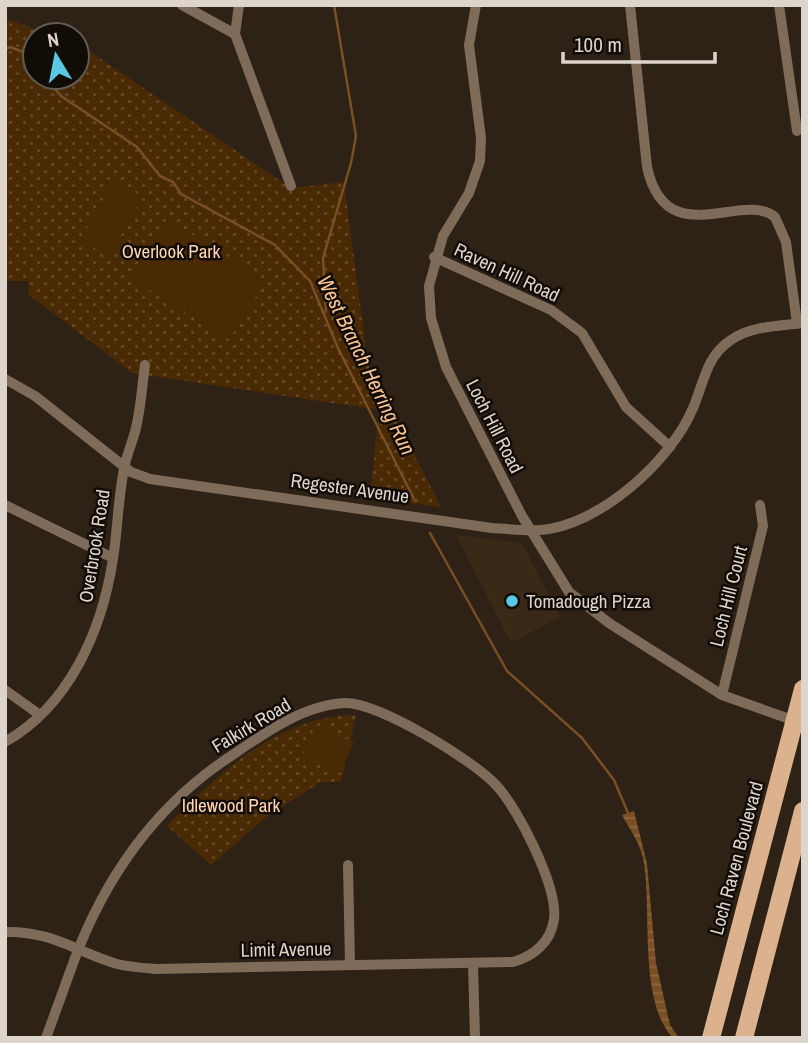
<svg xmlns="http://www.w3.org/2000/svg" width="808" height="1043" font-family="'Archivo Narrow',sans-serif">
  <defs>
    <pattern id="park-dots" width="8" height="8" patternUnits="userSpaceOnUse" patternTransform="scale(1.75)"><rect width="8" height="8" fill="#4a2a04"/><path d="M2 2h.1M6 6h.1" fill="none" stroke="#644827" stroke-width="1.8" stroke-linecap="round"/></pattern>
    <pattern id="water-rules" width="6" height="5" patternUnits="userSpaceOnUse" patternTransform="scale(1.75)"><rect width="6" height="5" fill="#794f23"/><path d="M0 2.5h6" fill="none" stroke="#8c6742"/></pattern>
  </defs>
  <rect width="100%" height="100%" fill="#2e2115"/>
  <polygon fill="#3b2918" points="456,535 522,543 560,617 511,643"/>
  <g fill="url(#park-dots)">
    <polygon points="5,18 48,34 52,26 65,35 35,35 35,77 77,77 77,43 291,188 344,182 368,365 441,507 370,498 379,410 132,373 28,294 29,281 5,281"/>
    <path d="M356,715L341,782H321L270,814L211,865L167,826C218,774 278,716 356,715Z"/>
  </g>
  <g fill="#4a2a04">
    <polygon points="116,181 140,195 141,201 111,253 105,255 83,241 82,237 112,183"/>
    <polygon points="167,219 266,281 229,339 130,278"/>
    <polygon points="315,726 354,742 340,773 302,757"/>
  </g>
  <path fill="url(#water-rules)" d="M634,811L647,864L656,963L670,1025L679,1038H673C637,1000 653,907 643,858C639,841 630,830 622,815Z"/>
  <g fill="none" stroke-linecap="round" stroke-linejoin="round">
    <g stroke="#794f23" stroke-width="2.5">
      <polyline points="5,49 10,47 31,55 35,61"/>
      <polyline points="44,77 61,96 137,147 160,176 173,182 181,194 275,245 310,281 338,348 415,501"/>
      <polyline points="326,310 323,258 351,163 356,136 334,5"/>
      <polyline points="430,533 507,671 582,738 614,780 628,813"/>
    </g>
    <g stroke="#7f6b59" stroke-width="10">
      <polyline points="182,5 235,34"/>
      <polyline points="239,5 235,34 291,186"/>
      <polyline points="476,5 469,45 481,138 480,161 469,193 443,236 429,286 431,318 446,367 522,516 569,592 609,623 722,695 798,722"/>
      <path d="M630,5L647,167C666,254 742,190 775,217L786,242L797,323"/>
      <polyline points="779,5 797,131"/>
      <polyline points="434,257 551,310 582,333 626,407 670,447"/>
      <path d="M5,379L35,396L131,472L150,479L492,528C508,529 525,531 540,530C599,526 671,461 693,408C704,383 706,356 731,340C751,326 779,326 803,323"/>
      <polyline points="5,505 113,558"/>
      <polyline points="5,690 40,715"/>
      <polyline points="722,695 763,526 760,505"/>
      <path d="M5,742C70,705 102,630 113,559C118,528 118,495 125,464C128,452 133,440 136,428C141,407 142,386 145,365"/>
      <polyline points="348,865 350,965"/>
      <path d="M5,932C53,931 74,951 117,964C130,967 144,968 156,969L513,962C534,956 551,942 554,919C558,887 518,808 496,785C473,760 378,702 345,703C300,705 258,738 222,762C152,811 105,879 75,958L46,1038"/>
      <polyline points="473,964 475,1038"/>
    </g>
    <g stroke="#dbb28d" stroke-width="18">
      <polyline points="711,1038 803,689"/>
      <polyline points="744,1038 803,811"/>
    </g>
  </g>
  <circle fill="#57c9e2" stroke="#120c07" stroke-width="2.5" cx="512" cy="601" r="7"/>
  <g text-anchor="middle" stroke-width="5" stroke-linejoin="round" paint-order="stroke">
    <g font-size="19" fill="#fdd4af" stroke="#120c07">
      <text x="171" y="258">Overlook Park</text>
      <text x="231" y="812">Idlewood Park</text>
    </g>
    <g font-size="19" fill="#ddd4cc" stroke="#120c07">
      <text transform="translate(507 272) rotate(25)" y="7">Raven Hill Road</text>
      <text transform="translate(495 426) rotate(63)" y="7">Loch Hill Road</text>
      <text transform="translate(350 488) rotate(8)" y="7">Regester Avenue</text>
      <text transform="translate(94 546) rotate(-81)" y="7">Overbrook Road</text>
      <text transform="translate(728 596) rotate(-76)" y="7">Loch Hill Court</text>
      <text transform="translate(251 725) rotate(-31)" y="7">Falkirk Road</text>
      <text transform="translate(736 858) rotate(-75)" y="7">Loch Raven Boulevard</text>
      <text transform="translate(286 949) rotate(-1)" y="7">Limit Avenue</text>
    </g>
    <g font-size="19" fill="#ddd4cc" stroke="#120c07" text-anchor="start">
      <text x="526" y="608">Tomadough Pizza</text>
    </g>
    <g font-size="21" font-style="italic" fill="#fac593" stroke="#120c07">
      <text transform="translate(366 365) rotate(64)" y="7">West Branch Herring Run</text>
    </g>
  </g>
  <rect width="808" height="1043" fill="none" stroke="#ddd4cc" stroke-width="14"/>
  <g transform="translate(56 56) rotate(350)"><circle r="33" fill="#120c07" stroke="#635c56" stroke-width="2"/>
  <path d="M0-5L12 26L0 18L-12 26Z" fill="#57c9e2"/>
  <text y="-10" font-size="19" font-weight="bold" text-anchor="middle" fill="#ddd4cc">N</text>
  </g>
  <path d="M563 52v10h152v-10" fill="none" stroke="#ddd4cc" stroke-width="3.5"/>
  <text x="574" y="52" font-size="21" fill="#ddd4cc" stroke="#120c07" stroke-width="5" paint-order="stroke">100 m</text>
</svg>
